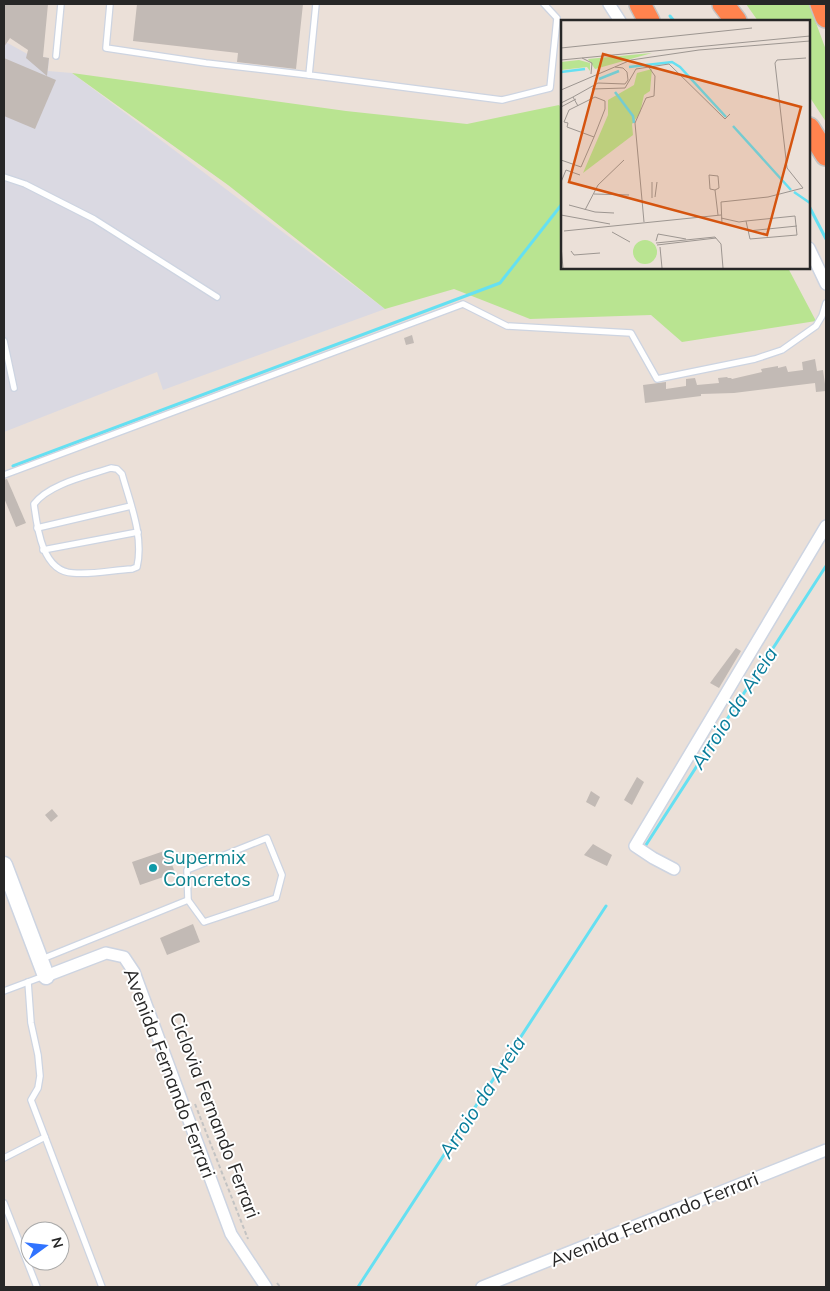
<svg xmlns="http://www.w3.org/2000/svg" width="830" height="1291" font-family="Mulish,sans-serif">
  <rect width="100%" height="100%" fill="#ebe0d8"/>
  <polygon fill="#dad9e2" points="4,41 31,56 49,58 48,71 72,73 385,309 163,390 157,372 4,432"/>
  <g fill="#b9e491">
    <polygon points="746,4 809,4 826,50 826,122 809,96 809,21 758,21"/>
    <polygon points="72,73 346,111 467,124 559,105 562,109 562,268 788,268 816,321 682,342 651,315 530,319 454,289 385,309 228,185"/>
  </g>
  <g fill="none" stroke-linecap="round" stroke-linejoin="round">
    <g stroke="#65e0f2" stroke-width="3">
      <polyline points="670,16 674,21"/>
      <polyline points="809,206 826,239"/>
      <polyline points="13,466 500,283 562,204"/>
      <polyline points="644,848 826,566"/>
      <polyline points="358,1287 606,906"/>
    </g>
  </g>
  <g fill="#c2bab5">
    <polygon points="4,4 48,4 43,57 49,58 47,76 26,58 28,50 10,38 4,47"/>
    <polygon points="137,4 303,4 296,69 237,62 238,53 133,41"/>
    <polygon points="4,58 56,80 35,129 4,116"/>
    <polygon points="412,335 414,343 406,345 404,338"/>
    <polygon points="815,359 817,371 823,370 826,391 816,392 815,383 734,393 701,394 701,396 645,403 643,385 666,382 666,389 686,386 686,379 695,378 697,385 719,383 718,378 727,377 728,378 731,378 732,379 762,372 761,369 778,366 778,368 786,366 788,372 803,370 802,362"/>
    <polygon points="7,479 26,523 16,527 4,498 4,480"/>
    <polygon points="736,648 741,651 719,688 710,683"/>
    <polygon points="637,777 644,782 632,805 624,800"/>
    <polygon points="591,791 600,797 595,807 586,802"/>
    <polygon points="52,809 58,816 51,822 45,815"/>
    <polygon points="593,844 612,855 607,866 584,855"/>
    <polygon points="167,850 175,873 140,885 132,862"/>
    <polygon points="193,924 200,942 167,955 160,938"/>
  </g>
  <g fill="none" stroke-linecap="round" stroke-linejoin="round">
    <g stroke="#cdd4e1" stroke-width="8">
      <g id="lane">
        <polyline points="110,4 106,48 206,63 309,75"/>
        <polyline points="316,4 309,75 502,100 550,88 557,18 544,4"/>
        <polyline points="56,56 61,4"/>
        <polyline points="4,177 25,184 94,219 217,297"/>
        <polyline points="4,341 14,388"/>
        <path d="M111,468L117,469L122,474C130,503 144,536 137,567L132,569C113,570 92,575 73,573C42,572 37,527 34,504C49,484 87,476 111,468Z"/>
        <polyline points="4,475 463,304 507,326 631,333 657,379 755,359 782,350 816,326 822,316 826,303"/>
        <polyline points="37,528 131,506"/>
        <polyline points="43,550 138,532"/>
        <polygon points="267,838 282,875 276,898 204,922 188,900 187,870"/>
        <polyline points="42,959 188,900"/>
        <polyline points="28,982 31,1023 38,1055 40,1076 38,1088 31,1100 102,1287"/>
        <polyline points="4,991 44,976"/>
        <polyline points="4,1158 45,1137"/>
        <polyline points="4,1203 37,1287"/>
      </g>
    </g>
    <g stroke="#cdd4e1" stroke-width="14">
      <g id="street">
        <polyline points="609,4 620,21"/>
        <polyline points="809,248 826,284"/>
        <polyline points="674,869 653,858 635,846 826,526"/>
        <polyline points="46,976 106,953 124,957 134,972 231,1234 266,1287"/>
        <polyline points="482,1287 826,1150"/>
      </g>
    </g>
    <g stroke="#cdd4e1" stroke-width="19">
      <polyline id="secondary" points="4,865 46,976"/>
    </g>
    <g stroke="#c3c3c3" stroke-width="24">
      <g id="highway">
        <polyline points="640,4 649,21"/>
        <polyline points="723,4 736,21"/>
        <polyline points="821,4 826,17"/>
        <polyline points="809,128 826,155"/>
      </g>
    </g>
    <g stroke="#c3c3c3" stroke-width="2" stroke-dasharray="4 2.5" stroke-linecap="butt">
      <polyline points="195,1104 248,1239"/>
      <polyline points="277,1283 280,1287"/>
    </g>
    <use href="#lane" stroke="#fff" stroke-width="5.5"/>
    <use href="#street" stroke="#fff" stroke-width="11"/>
    <use href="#secondary" stroke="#fff" stroke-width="16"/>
    <use href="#highway" stroke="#ff834e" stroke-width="21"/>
  </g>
  <circle fill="#0f9aa8" stroke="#fff" stroke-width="2" cx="153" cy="868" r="5"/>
  <g text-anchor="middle" stroke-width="4" stroke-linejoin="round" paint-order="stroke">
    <g font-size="19" fill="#0d838f" stroke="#fff" text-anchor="start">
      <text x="163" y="864">Supermix<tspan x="163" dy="22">Concretos</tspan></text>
    </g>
    <g font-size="19" fill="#272727" stroke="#fff">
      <text transform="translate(170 1073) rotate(69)" y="7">Avenida Fernando Ferrari</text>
      <text transform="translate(215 1115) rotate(69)" y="7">Ciclovia Fernando Ferrari</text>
      <text transform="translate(654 1219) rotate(-22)" y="7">Avenida Fernando Ferrari</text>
    </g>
    <g font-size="20" font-style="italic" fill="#087c9a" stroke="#fff">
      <text transform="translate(734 708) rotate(-57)" y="7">Arroio da Areia</text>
      <text transform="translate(482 1097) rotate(-57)" y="7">Arroio da Areia</text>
    </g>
  </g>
  <g transform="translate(561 20)">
    <rect width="249" height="249" fill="#ebe0d8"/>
    <path d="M91,33L34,49L27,39ZM18,40L29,43V51L26,47L0,50V42ZM91,49L89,71L83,75L79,93L71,104L72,115L22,153L47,95V80L73,65L76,53ZM72 232a12 12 0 1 1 24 0a12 12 0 1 1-24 0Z" fill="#b9e491"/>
    <path fill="none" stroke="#65e0f2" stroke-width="2.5" d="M68,47L111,42L119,47L165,97M0,52L24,49M38,59L58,51M54,72L72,96L73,103M172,106L230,170M233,172L249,183"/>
    <path fill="none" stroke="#9d9691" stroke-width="1" d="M0,28L191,8M21,38L31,43L30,54M0,40L249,16M31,69L64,68L75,49L108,44L164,99L169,94M0,70L70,40L138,30L249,21M12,77L37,63L64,64L67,60L66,52L62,48L54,47M34,77L44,81V89L33,117L6,107L7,103L3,102L8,90ZM0,83L12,77L17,86M0,87L15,79M0,140L20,147L33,117M0,162L5,150L19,155M154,170L158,168L157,156L148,155L149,169L154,170L157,195M33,174L68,175M94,177L96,162M91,178V162M8,185L34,192L53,193M24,190L37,165L63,140M0,195L49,204M160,198L178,202L185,201L234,196L236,215L189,219L185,201M83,202L74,103L85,78L93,76L94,56L87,46M161,204L160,182L207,177L242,168L226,148L214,43L216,40L245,38M3,211L160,195M187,211L236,206M51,212L69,222M95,221L97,214L125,219M95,223L154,217L160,224L162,248M96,225L155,218M0,226L2,248M99,227L101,248M10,231L13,235L39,233"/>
    <path fill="#d5540f" fill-opacity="0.15" stroke="#d5540f" stroke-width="2.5" d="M42,34L240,87L206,215L8,162Z"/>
    <rect width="249" height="249" fill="none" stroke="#272727" stroke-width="2.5"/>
  </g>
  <rect width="830" height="1291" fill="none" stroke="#272727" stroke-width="10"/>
  <g transform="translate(45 1246) rotate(75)"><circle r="24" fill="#ffffff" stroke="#a9a9a9"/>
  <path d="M0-4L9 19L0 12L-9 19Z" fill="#3073ff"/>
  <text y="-8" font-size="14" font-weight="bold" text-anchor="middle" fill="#272727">N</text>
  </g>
</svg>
